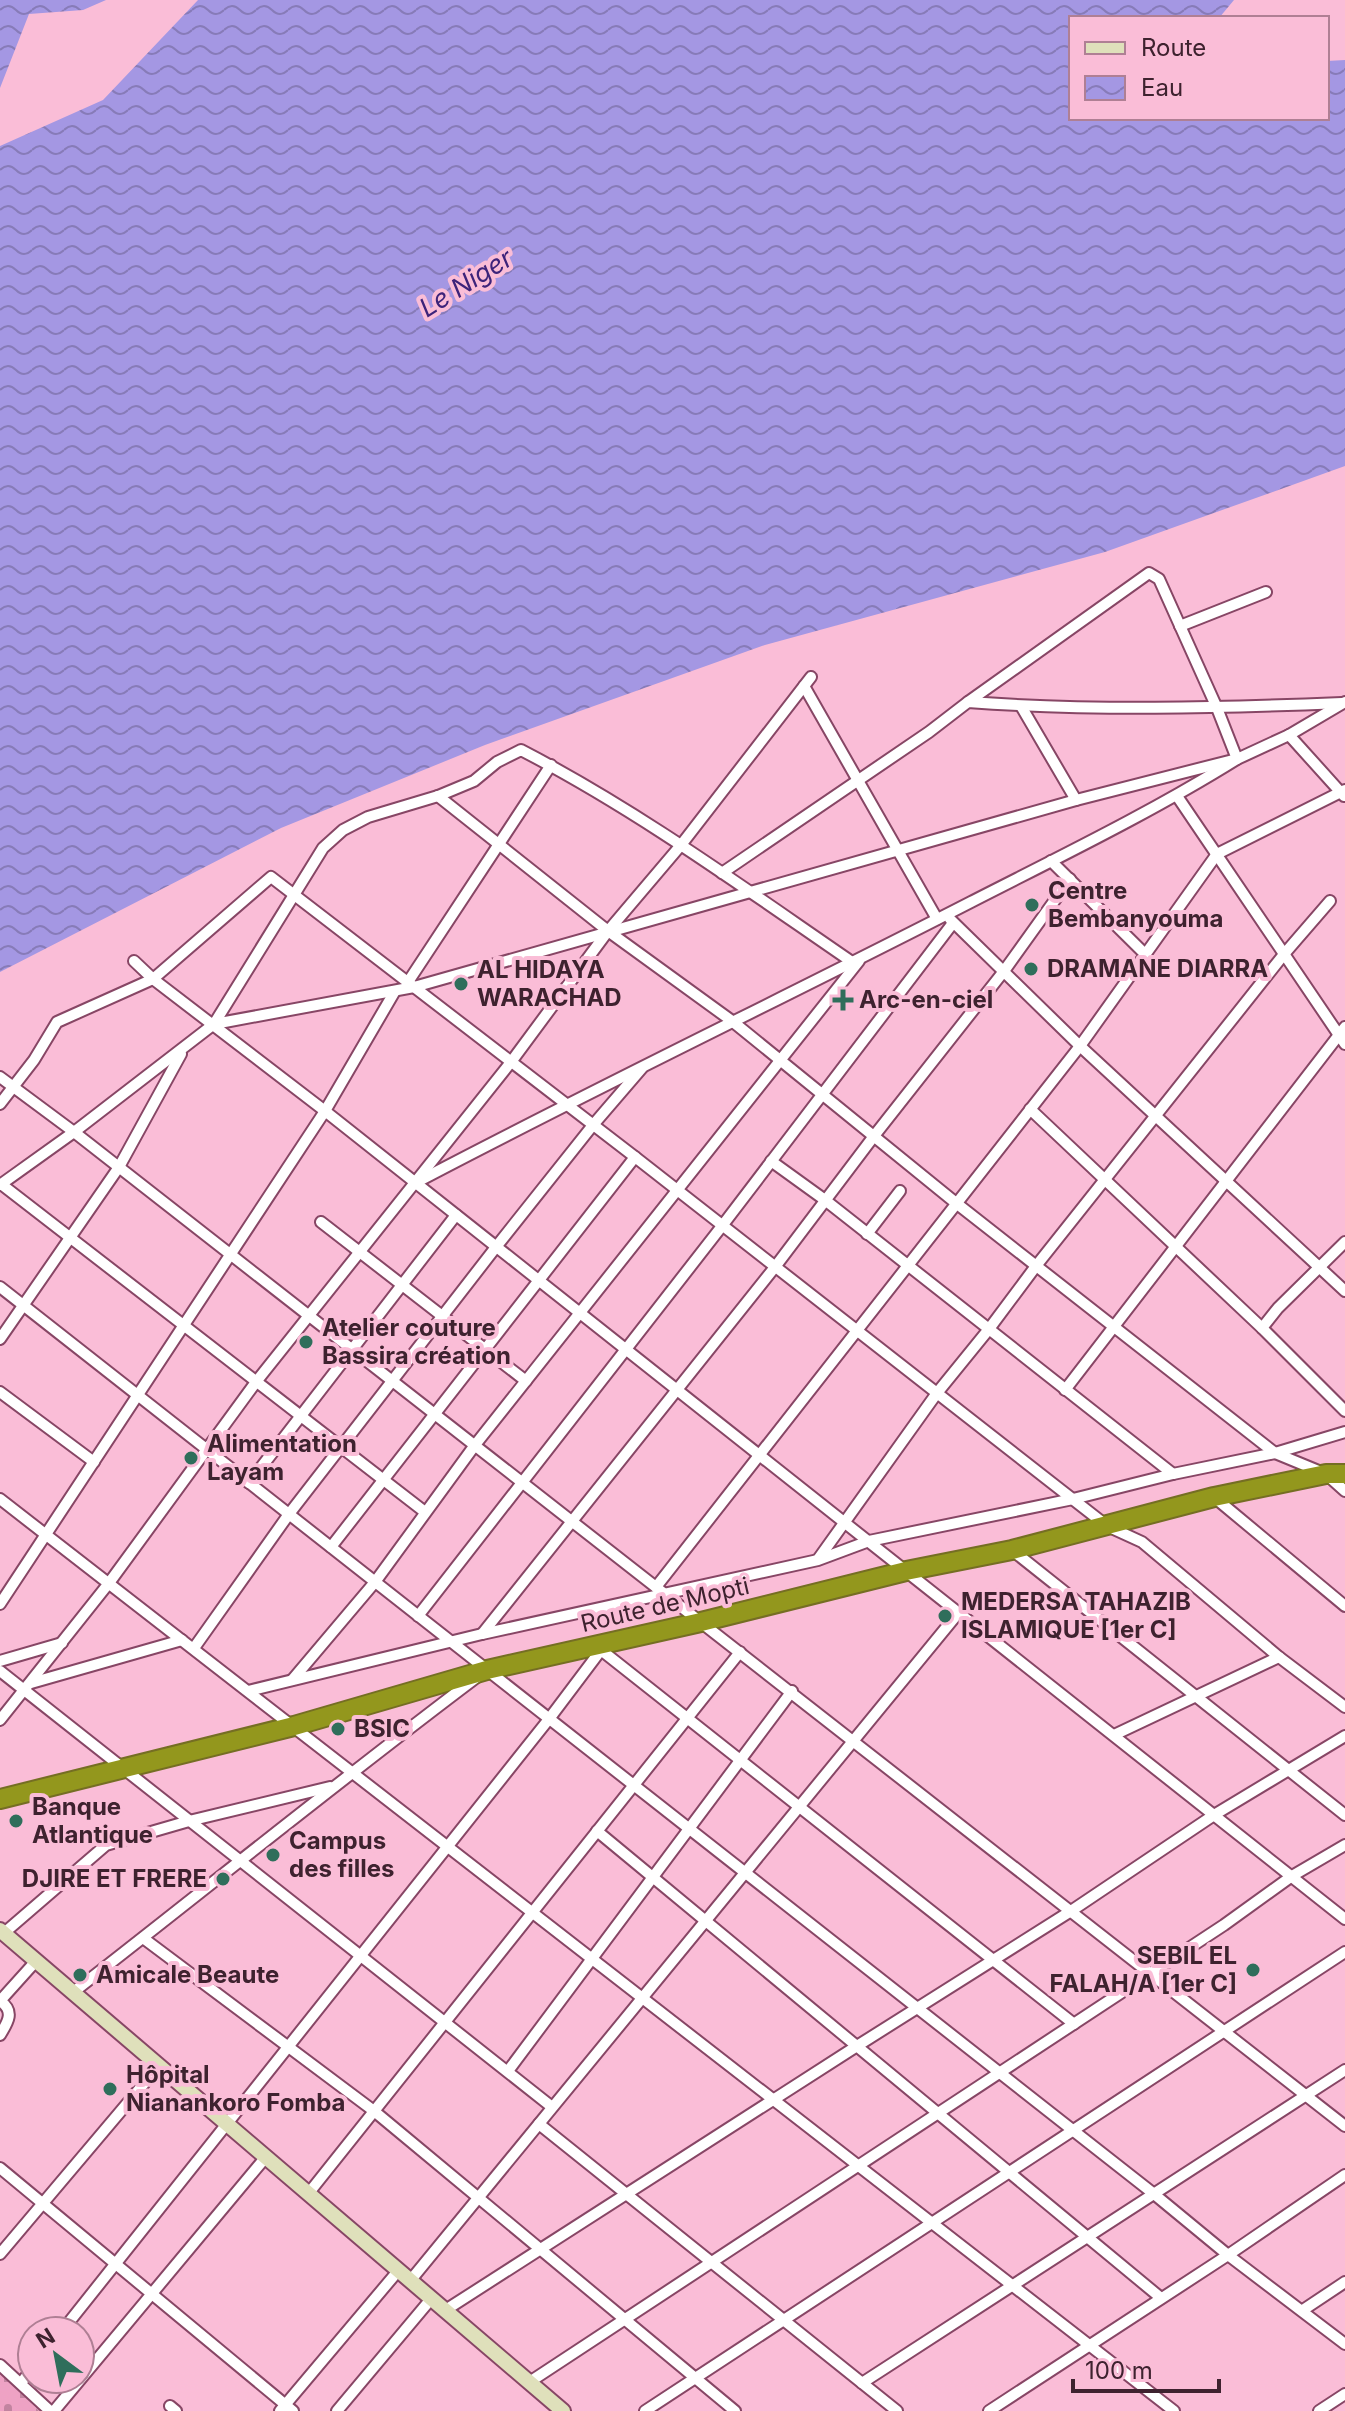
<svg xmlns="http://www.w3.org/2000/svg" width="1345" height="2411" font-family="Inter,sans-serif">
  <defs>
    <pattern id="cemetery-stones" width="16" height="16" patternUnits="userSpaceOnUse" patternTransform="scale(2)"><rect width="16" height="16" fill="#eea2c4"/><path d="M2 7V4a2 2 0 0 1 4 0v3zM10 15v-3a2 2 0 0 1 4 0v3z" fill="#c284a0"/></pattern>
    <pattern id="water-waves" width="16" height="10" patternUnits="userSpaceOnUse" patternTransform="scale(2)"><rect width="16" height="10" fill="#a497e3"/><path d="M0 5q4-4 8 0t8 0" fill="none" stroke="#877bb8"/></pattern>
  </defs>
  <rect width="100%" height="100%" fill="#fabdd7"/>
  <polygon fill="url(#cemetery-stones)" points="0,2373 39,2411 0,2411"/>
  <g fill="url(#water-waves)">
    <polygon points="0,0 106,0 83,10 29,14 0,88"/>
    <polygon points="198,0 1234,0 1219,18 1071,18 1071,118 1327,118 1327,61 1345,60 1345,466 1105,552 765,645 485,745 281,828 0,972 0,146 103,100"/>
  </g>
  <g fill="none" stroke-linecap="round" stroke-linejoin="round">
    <g stroke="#874665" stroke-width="14">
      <g id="street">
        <polyline points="1180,626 1266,592"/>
        <polyline points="804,686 937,919"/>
        <polyline points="1021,706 1076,800"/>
        <polyline points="1289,735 1344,796"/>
        <polyline points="438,796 608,931 732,1021 956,1203 1275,1453 1326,1474 1345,1491"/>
        <polyline points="1177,796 1345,1044"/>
        <polyline points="1051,861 1146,955"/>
        <path d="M722,873L929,732L968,702C1092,711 1218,708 1342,703"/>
        <polyline points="950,919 1080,1046 1345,1291"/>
        <polyline points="134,961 153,979 325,1111 1345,1919"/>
        <polyline points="408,982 551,765"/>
        <path d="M214,1024L323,848L343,830L368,817L438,796L474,781L497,762L521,750C637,810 744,888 852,962"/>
        <polyline points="0,1077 74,1132 1345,2126"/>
        <polyline points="0,1104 34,1060 57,1022 153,979 271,877 635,1157 1107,1526 1142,1542 1279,1657 1345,1707"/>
        <polyline points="1030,1109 1262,1328 1345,1411"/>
        <polyline points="771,1161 825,1200 1173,1474"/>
        <path d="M415,1183C599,1086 786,997 971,902C1061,856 1152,812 1237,759L1217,708L1159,579L1149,573L968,702"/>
        <polyline points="1,1184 425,1512"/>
        <polyline points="0,1185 74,1132 214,1024 414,987 1076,800 1237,759 1289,735 1345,702"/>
        <polyline points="321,1222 526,1381"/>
        <polyline points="867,1234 900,1191"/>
        <polyline points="0,1287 1154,2194 1228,2255 1345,2344"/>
        <polyline points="1262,1328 1278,1308 1345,1242"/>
        <polyline points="0,1339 119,1167 181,1054"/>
        <polyline points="1065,1390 1345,1027"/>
        <polyline points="0,1392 94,1462"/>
        <polyline points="249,1483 456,1215"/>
        <polyline points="1214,1497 1345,1606"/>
        <polyline points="0,1499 1174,2411"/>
        <polyline points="331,1547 635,1157"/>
        <polyline points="1012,1550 1345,1815"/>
        <polyline points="819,1558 937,1393 989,1329 1036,1266 1285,953 1330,901"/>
        <polyline points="656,1587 1080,1046 1217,854 1345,790"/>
        <polyline points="0,1604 325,1111 395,991"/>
        <polyline points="418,1616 722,1226 953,923"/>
        <polyline points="482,1634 775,1267 874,1136 1004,971 1070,879"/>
        <polyline points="194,1648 289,1514 496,1247 593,1125 642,1068"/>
        <polyline points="601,1650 1074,2024"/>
        <polyline points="0,1661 62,1643"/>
        <polyline points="0,1671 552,2107"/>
        <polyline points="293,1679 375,1582 475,1445 859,961"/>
        <polyline points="31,1683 182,1640"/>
        <polyline points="248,1691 482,1634 818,1560 869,1541 1073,1499 1173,1474 1275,1453 1345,1432"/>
        <polyline points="0,1720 109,1583 256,1382 511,1062 608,931 681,845 811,677"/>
        <polyline points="1114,1735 1279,1657"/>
        <polyline points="597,1831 1161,2298"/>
        <polyline points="4,1933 106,1845 189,1821 330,1787"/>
        <polyline points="143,1938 374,2111 735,2411"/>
        <path d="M72,1993C207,1888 340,1780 477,1677"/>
        <path d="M0,2035C8,2022 15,2011 0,2001L36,1961"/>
        <polyline points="508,2071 792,1691"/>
        <polyline points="539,2124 897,2411"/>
        <polyline points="0,2168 293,2411"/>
        <polyline points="308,2194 740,1652"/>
        <polyline points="0,2254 158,2067"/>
        <polyline points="410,2281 959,1612"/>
        <polyline points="1303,2310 1345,2282"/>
        <polyline points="444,2311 857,2046 1071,1911 1214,1815 1345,1736"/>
        <polyline points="62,2331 549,1719 604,1646"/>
        <polyline points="0,2365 50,2411"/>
        <polyline points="21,2383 32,2369"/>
        <polyline points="528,2383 1224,1925 1292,1876 1345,1845"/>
        <polyline points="862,2383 1345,2070"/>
        <polyline points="170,2406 176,2411"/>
        <polyline points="54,2411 265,2158"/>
        <polyline points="280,2411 398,2271"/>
        <polyline points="337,2411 431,2299"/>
        <polyline points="645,2411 1345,1952"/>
        <polyline points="989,2411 1228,2255 1345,2175"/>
        <polyline points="1319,2411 1345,2394"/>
      </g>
    </g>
    <g stroke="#874665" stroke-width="18">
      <polyline id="secondary" points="0,1930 563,2411"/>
    </g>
    <g stroke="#756e23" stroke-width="22">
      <polyline id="highway" points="0,1799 294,1726 487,1670 701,1622 906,1571 1012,1550 1214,1497 1326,1474 1345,1474"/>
    </g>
    <use href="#street" stroke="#fff" stroke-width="10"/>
    <use href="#secondary" stroke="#dfe0bb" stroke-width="14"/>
    <use href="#highway" stroke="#93971d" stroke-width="18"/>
  </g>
  <g fill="#2f6e5b" stroke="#fabdd7" stroke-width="3">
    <circle cx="1032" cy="905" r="8"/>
    <circle cx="1031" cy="969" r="8"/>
    <circle cx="461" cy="984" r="8"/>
    <path d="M839 988h8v8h8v8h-8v8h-8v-8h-8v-8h8z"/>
    <circle cx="306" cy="1342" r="8"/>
    <circle cx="191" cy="1458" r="8"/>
    <circle cx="945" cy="1616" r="8"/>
    <circle cx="338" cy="1729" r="8"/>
    <circle cx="16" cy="1821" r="8"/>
    <circle cx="273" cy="1855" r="8"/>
    <circle cx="223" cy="1879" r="8"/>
    <circle cx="1253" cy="1970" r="8"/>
    <circle cx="80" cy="1975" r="8"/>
    <circle cx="110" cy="2089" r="8"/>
  </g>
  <g text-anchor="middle" stroke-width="8" stroke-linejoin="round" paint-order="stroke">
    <g font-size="24" font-weight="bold" fill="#3e222f" stroke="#fabdd7" text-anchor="start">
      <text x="1048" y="899">Centre<tspan x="1048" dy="28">Bembanyouma</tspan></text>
      <text x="1047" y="977">DRAMANE DIARRA</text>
      <text x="477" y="978">AL HIDAYA<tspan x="477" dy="28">WARACHAD</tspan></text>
      <text x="859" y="1008">Arc-en-ciel</text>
      <text x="322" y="1336">Atelier couture<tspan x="322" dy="28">Bassira création</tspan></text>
      <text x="207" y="1452">Alimentation<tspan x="207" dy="28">Layam</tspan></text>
      <text x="961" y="1610">MEDERSA TAHAZIB<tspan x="961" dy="28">ISLAMIQUE [1er C]</tspan></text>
      <text x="354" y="1737">BSIC</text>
      <text x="32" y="1815">Banque<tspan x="32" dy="28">Atlantique</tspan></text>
      <text x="289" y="1849">Campus<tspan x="289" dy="28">des filles</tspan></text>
      <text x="207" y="1887" text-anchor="end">DJIRE ET FRERE</text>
      <text x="1237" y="1964" text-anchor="end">SEBIL EL<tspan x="1237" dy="28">FALAH/A [1er C]</tspan></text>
      <text x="96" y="1983">Amicale Beaute</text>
      <text x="126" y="2083">Hôpital<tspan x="126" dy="28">Nianankoro Fomba</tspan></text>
    </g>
    <g font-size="24" fill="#3e222f" stroke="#fabdd7">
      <text transform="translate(665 1605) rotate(-13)" y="8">Route de Mopti</text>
    </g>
    <g font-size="26" font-style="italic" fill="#3d237a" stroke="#fabdd7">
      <text transform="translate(466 283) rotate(-32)" y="9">Le Niger</text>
    </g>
  </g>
  <rect x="1069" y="16" width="260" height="104" fill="#fabdd7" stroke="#af7f94" stroke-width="2"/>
  <rect x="1085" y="42" width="40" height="12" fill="#dfe0bb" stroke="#af7f94" stroke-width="2"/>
  <text x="1141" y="56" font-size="24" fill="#3e222f">Route</text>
  <rect x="1085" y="76" width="40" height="24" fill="url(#water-waves)" stroke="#af7f94" stroke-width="2"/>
  <text x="1141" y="96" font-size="24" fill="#3e222f">Eau</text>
  <g transform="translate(56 2355) rotate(328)"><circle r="38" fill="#fabdd7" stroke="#af7f94" stroke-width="2"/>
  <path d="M0-6L14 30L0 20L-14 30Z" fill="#2f6e5b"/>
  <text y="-12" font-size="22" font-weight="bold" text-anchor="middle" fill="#3e222f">N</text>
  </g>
  <path d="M1073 2379v12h146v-12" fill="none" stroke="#3e222f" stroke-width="4"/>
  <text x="1085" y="2379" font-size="24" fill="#3e222f" stroke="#fabdd7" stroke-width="6" paint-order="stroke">100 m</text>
</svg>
